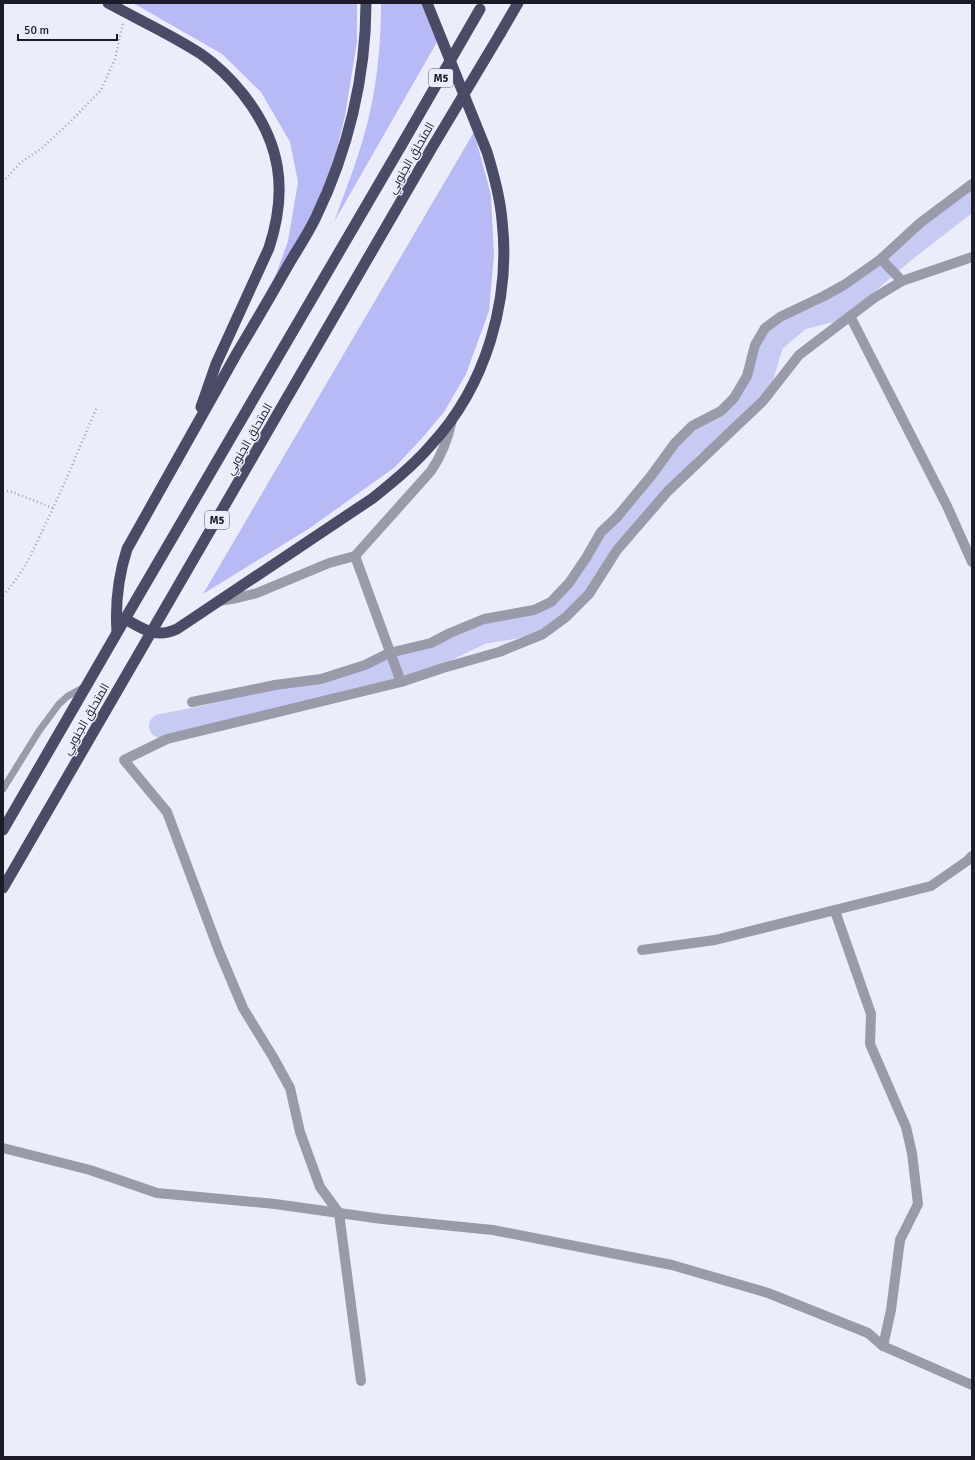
<svg xmlns="http://www.w3.org/2000/svg" width="975" height="1460" font-family="Signika,Cairo,sans-serif">
  <rect width="100%" height="100%" fill="#ecedfb"/>
  <g fill="#b8baf6">
    <polygon points="133,3 357,3 357,42 345,116 331,173 307,228 270,291 288,241 298,182 290,142 261,92 222,54"/>
    <path d="M381,3H421L437,42L334,222C347,186 362,149 370,112C378,76 381,39 381,3Z"/>
    <polygon points="474,132 491,195 494,255 489,311 466,374 444,412 423,437 395,467 310,528 203,594"/>
  </g>
  <g fill="none" stroke-linecap="round" stroke-linejoin="round">
    <polyline stroke="#c7caf3" stroke-width="24" points="161,726 207,717 230,709 277,698 318,694 360,681 379,673 439,653 482,632 514,627 553,613 583,582 602,547 623,520 656,488 690,445 723,427 744,408 761,379 772,342 800,318 836,309 905,250 972,198"/>
    <g stroke="#a3a4b2" stroke-width="2.5" stroke-dasharray="1 3" stroke-linecap="butt">
      <polyline points="3,182 20,163 42,148 71,121 101,90 115,59 123,23"/>
      <polyline points="3,490 12,492 53,508"/>
      <path d="M3,595C22,576 34,549 45,525C64,486 80,446 97,407"/>
    </g>
    <polyline stroke="#9a9baa" stroke-width="7" points="3,789 39,731 59,704 68,696 86,686"/>
    <g stroke="#9a9baa" stroke-width="10">
      <polyline points="881,259 902,281"/>
      <polyline points="850,316 947,506 972,562"/>
      <polyline points="355,556 401,682"/>
      <path d="M219,601L237,598L257,593L329,563L355,556L431,471C442,455 448,439 452,420"/>
      <polyline points="192,702 275,685 321,679 365,665 389,653 431,643 450,633 484,619 534,610 551,602 569,583 586,558 601,532 617,517 651,476 675,443 692,426 721,411 734,398 747,376 755,345 765,328 780,317 824,296 844,285 881,259 920,223 972,184"/>
      <polyline points="835,911 871,1014 870,1044 906,1127 912,1153 918,1204 900,1240 891,1310 883,1346"/>
      <polyline points="642,950 715,940 931,886 967,861 972,856"/>
      <polyline points="3,1148 90,1170 157,1193 275,1204 382,1219 493,1230 672,1265 768,1293 868,1333 883,1346 972,1385"/>
      <polyline points="361,1381 339,1213 320,1187 300,1132 290,1088 273,1057 243,1008 219,951 167,812 124,760 167,739 401,682 443,668 499,652 543,634 566,617 589,594 617,550 668,491 763,401 799,355 874,298 902,281 972,257"/>
    </g>
    <g stroke="#4a4c67" stroke-width="11">
      <path d="M108,3C139,20 172,35 201,54C217,65 231,79 243,94C281,142 288,190 269,248L216,364L201,407"/>
      <polyline points="500,34 518,3"/>
      <path d="M125,619C144,629 155,639 177,629L373,498C393,482 414,465 431,445C486,386 511,300 502,220C500,197 494,175 487,152L427,3"/>
      <path d="M117,632C115,603 118,577 127,549C164,484 200,418 237,353C255,323 273,292 290,262C299,247 309,232 316,217C348,151 366,76 366,3"/>
      <polyline points="3,830 125,619 401,146"/>
      <polyline points="3,888 430,151"/>
    </g>
    <g stroke="#4a4c67" stroke-width="11">
      <polyline points="401,146 480,9"/>
      <polyline points="430,151 500,34"/>
    </g>
  </g>
  <g text-anchor="middle" stroke-width="3" stroke-linejoin="round" paint-order="stroke">
    <g fill="#ecedfb" stroke="#5a5b68" stroke-width="1">
      <rect x="429" y="69" width="24" height="18" rx="3"/>
      <rect x="205" y="511" width="24" height="18" rx="3"/>
    </g>
    <g font-size="11" font-weight="bold" fill="#1c1c29">
      <text x="441" y="82">M5</text>
      <text x="217" y="524">M5</text>
    </g>
    <g font-size="12" fill="#1c1c29" stroke="#ecedfb">
      <text transform="translate(411 158) rotate(-60)" y="4">المتحلق الجنوبي</text>
      <text transform="translate(249 439) rotate(-60)" y="4">المتحلق الجنوبي</text>
      <text transform="translate(86 719) rotate(-60)" y="4">المتحلق الجنوبي</text>
    </g>
  </g>
  <rect width="975" height="1460" fill="none" stroke="#1c1c29" stroke-width="8"/>
  <path d="M18 34v6h99v-6" fill="none" stroke="#1c1c29" stroke-width="2"/>
  <text x="24" y="34" font-size="12" fill="#1c1c29" stroke="#ecedfb" stroke-width="3" paint-order="stroke">50 m</text>
</svg>
